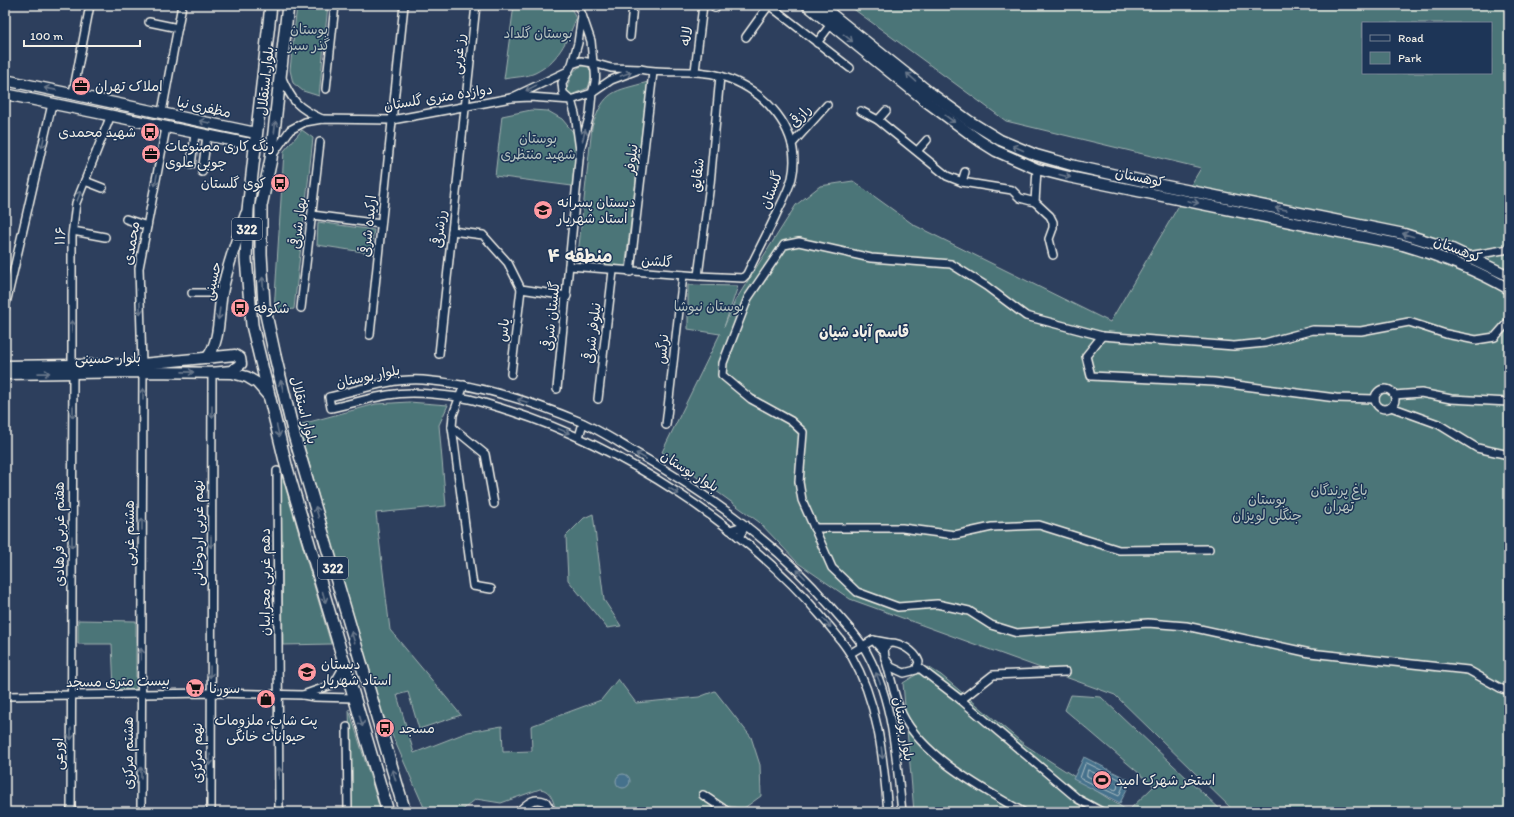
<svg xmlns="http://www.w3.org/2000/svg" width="1514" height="817" font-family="Itim,'Playpen Sans Arabic',sans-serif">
  <rect width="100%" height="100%" fill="#2d3f5d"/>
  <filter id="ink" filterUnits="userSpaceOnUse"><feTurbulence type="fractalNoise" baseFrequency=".025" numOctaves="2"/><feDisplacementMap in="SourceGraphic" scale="8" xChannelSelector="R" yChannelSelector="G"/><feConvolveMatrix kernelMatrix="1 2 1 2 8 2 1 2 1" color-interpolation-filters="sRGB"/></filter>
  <g filter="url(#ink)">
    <g fill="#4c7478" stroke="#a0b2b0" fill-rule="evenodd">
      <polygon points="297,5 328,5 319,96 303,91 293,83 290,70"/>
      <path d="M514,5H570L576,19C567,41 558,62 535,73C527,77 514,77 504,79Z"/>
      <path d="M848,5H1509V812H1235L1115,695L850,599L798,563L759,522L662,452L720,334L688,329V285L738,286L724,327L735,301L796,205L820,186L853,181L914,225L1110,322L1201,168L1006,121ZM1363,23H1491V73H1363Z"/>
      <path d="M587,65C593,73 591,79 588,88L571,95L567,90C569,78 573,66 587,65Z"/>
      <path d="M648,82L625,269L577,264L592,127C605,89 613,92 648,82Z"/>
      <polygon points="531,110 548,111 562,119 573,132 577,148 572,186 495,176 502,116"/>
      <polygon points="302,130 313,138 294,309 274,312 284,151"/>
      <polygon points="318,222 374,230 370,253 317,245"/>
      <path d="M409,402L448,405L439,425L446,506L376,513L390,630L461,715L419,729L408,692L397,695L414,753L468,732L502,726L503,752L532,751L531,726L601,700L618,679L636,703L699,697L715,691L751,737L760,765L761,796L743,809L729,806L725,812H557C553,803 552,790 540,789L501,803L476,799L460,812H426L378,703L298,425L376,404Z"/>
      <polygon points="281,472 331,644 283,645"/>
      <polygon points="593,514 604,600 621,626 607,628 568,580 566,536 584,518"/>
      <polygon points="78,620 136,621 136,690 114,690 112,644 78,644"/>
      <polygon points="928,667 941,675 1025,745 1128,811 1154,786 1065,710 1071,695 1101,697 1223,812 914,812 903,683"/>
      <polygon points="349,709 381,812 352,812"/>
    </g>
    <g fill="#45718c" stroke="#8ba4b1">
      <polygon points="1084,757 1131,781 1120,803 1073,779"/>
      <circle cx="623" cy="781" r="7"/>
    </g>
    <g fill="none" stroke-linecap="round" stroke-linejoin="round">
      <g stroke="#aebec3" stroke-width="1">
        <polygon points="1087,763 1125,782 1119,796 1080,778 1085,764"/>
        <polygon points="1088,770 1118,784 1117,789 1115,790 1087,776"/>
      </g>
      <g stroke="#f4f1e8" stroke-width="10">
        <g id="street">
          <polyline points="578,5 582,15"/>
          <polyline points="769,5 850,68"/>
          <polyline points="715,8 717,5"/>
          <polyline points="149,22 178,28"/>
          <polyline points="630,37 633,5"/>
          <polyline points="746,37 769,5"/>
          <polyline points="817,43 831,24"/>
          <polyline points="695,71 703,5"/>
          <path d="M566,72L511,98L530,97L571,100L592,93C596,82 597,74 593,63L581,61L572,64L562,83L563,93L571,100L575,114L580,150L590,114L592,93L611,80L640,69L611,68L593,63L591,41L582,15L578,43L572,64"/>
          <path d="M281,76C292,102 298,108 322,119"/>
          <polyline points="326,89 335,5"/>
          <polyline points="73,93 90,5"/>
          <polyline points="861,111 878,120 947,176 962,182 1012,190 1020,198 1035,202 1050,216 1053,222 1053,228 1049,239 1053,255"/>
          <polyline points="162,112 182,5"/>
          <polyline points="878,120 886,111"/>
          <polyline points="792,144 827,105"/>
          <polyline points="918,150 927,140"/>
          <polyline points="274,153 290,130 305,122 322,119 392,120 511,98"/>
          <polyline points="191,165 195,134"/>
          <polyline points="202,172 207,136"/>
          <polyline points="85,181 103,188"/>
          <polyline points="962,182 965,172"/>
          <polyline points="1035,202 1037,169"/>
          <polyline points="312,215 381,224"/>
          <polyline points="126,219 147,226"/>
          <polyline points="73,231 105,237"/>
          <polyline points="452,231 483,235 508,263 521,289 567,296"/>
          <polyline points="1468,256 1509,249"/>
          <path d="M569,266L698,276L743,278L747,274C756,255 766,236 775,217C781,204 788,192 792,178C803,130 764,89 721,76C694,68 667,75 640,69"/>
          <polyline points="630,272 653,72"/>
          <polyline points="698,276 710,184 720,76"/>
          <polyline points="192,293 222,293"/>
          <polyline points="5,308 52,104"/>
          <polyline points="301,308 320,142"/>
          <polyline points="1509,321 1495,337 1476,340 1446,334 1409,322 1361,331 1313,330 1265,343 1234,346 1102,336 1026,316 986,286 951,264 871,258 799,242 784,245 748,298 723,363 722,375 751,399 791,421 803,432 799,482 802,500 832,568 857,592 898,607 937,604 969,611 991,625 1017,633 1148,623 1186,626 1310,653 1468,670 1502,689 1509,691"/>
          <polyline points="370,335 404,5"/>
          <polyline points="1102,336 1086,356 1091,376 1214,382 1336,398 1375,399"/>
          <polyline points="439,354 476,5"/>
          <polyline points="142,364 139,268 166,128"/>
          <polyline points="72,365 72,236 76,203 111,115"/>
          <polyline points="511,374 521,289"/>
          <polyline points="464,385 453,415 452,427 473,586 491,589"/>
          <polyline points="557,389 580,150"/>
          <circle cx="1385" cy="399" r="10"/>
          <polyline points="1394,395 1421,393 1451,399 1509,402"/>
          <polyline points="598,399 613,271"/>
          <polyline points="1391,407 1438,424 1477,448 1509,455"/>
          <polyline points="666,425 683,275"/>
          <polyline points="452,427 485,454 494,504"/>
          <polyline points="579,437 583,423"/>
          <polyline points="277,471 279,812"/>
          <polyline points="814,528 902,528 955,535 992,527 1039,525 1119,550 1209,549"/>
          <polyline points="730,530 746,525 739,537"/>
          <path d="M889,643C900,642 915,651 919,662L916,670L904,673L891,667L885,658L884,648Z"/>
          <polyline points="884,652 873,640 889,643"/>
          <polyline points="851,653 873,640"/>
          <path d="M885,658C891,676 894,698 902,714C924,758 982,788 1023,812"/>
          <polyline points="918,667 961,700 1078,799 1102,812"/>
          <polyline points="303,695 334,684 344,666"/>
          <polyline points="5,696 210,693 303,695 314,697 354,698"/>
          <polyline points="961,700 993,675 1066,672"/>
          <polyline points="347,727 348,812"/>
          <polyline points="703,795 728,812"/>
          <polyline points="71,812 73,373"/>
          <polyline points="141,812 143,372"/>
          <polyline points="211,812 212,373"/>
          <path d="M518,812C527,804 533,796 546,802L552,812"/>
          <path d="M888,812C883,757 879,704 851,655C843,641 831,628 820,615C745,527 621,446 510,411C493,406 475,399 458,397C435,394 411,391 388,395C369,398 350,404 331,408L329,397C359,390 391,378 423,380C477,384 531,401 581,422C599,430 616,441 633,451C706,493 775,541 830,606C841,619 854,632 863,646C893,696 896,755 902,812"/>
        </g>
      </g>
      <g stroke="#f4f1e8" stroke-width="13">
        <g id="secondary">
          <path d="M807,5L927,102L980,141L996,151L1037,169L1069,177L1403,245C1440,256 1475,269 1509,289"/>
          <polyline points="820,5 929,92 969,121 1000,140 1036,155 1075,166 1166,186 1404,234 1452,249 1509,276"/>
          <polyline points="5,80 256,133"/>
          <polyline points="5,94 255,145"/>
          <path d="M207,358C221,341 218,313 222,293C227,266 237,239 246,214"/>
          <polyline points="5,366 142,364 235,355 240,358 241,364 231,371 212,373"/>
          <polyline points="5,374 143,372 232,373 247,377 257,383 270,398"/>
        </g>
      </g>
      <g stroke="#f4f1e8" stroke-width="14">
        <g id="primary">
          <polyline points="271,5 248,210 246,259 252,325 286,465 388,812"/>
          <polyline points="288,5 271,159 261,206 261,254 264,305 275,356 294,435 405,812"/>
        </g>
      </g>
      <use href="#street" stroke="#1d3557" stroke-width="7"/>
      <use href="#secondary" stroke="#1d3557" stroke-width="10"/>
      <use href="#primary" stroke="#1d3557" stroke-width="11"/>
    </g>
    <defs><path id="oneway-shaft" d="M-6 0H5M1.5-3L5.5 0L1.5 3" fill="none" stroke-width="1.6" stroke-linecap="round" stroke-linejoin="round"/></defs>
    <g stroke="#68778a">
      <use href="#oneway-shaft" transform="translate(848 38) rotate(39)"/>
      <use href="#oneway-shaft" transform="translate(626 74) rotate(-20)"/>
      <use href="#oneway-shaft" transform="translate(911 77) rotate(-139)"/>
      <use href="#oneway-shaft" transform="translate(531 88) rotate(153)"/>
      <use href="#oneway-shaft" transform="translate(50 89) rotate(-169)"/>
      <use href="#oneway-shaft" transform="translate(950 119) rotate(37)"/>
      <use href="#oneway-shaft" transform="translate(205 122) rotate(-168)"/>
      <use href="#oneway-shaft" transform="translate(275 127) rotate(-83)"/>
      <use href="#oneway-shaft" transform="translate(584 135) rotate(-75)"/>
      <use href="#oneway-shaft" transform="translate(43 142) rotate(103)"/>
      <use href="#oneway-shaft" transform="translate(1018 148) rotate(-156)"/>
      <use href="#oneway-shaft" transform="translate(1065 176) rotate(14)"/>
      <use href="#oneway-shaft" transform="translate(156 180) rotate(101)"/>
      <use href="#oneway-shaft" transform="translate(79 196) rotate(-69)"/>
      <use href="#oneway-shaft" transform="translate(1193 202) rotate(12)"/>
      <use href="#oneway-shaft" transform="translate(1281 209) rotate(-169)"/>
      <use href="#oneway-shaft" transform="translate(1408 235) rotate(-164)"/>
      <use href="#oneway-shaft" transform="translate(263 283) rotate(-94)"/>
      <use href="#oneway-shaft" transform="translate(140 308) rotate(88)"/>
      <use href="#oneway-shaft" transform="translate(219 314) rotate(98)"/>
      <use href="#oneway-shaft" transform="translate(72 326) rotate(-90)"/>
      <use href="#oneway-shaft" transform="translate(188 372) rotate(1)"/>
      <use href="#oneway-shaft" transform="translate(44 373) rotate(-1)"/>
      <use href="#oneway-shaft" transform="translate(282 386) rotate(-104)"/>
      <use href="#oneway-shaft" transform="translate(143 394) rotate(-90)"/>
      <use href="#oneway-shaft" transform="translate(523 401) rotate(-163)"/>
      <use href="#oneway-shaft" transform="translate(73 412) rotate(90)"/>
      <use href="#oneway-shaft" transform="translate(212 412) rotate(90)"/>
      <use href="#oneway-shaft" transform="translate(278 431) rotate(77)"/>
      <use href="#oneway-shaft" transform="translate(564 431) rotate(23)"/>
      <use href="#oneway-shaft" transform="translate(641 456) rotate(-150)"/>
      <use href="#oneway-shaft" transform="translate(674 491) rotate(33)"/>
      <use href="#oneway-shaft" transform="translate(317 512) rotate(-106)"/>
      <use href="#oneway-shaft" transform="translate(142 524) rotate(-90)"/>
      <use href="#oneway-shaft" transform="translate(72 542) rotate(90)"/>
      <use href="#oneway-shaft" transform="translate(211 542) rotate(90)"/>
      <use href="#oneway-shaft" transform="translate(801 574) rotate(-134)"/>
      <use href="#oneway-shaft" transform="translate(324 597) rotate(74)"/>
      <use href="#oneway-shaft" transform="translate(827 623) rotate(49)"/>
      <use href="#oneway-shaft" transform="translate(353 637) rotate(-106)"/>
      <use href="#oneway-shaft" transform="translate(141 654) rotate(-90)"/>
      <use href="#oneway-shaft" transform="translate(210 672) rotate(90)"/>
      <use href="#oneway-shaft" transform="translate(878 678) rotate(-112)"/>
      <use href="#oneway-shaft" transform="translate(361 721) rotate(74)"/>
      <use href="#oneway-shaft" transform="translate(71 734) rotate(90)"/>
      <use href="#oneway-shaft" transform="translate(882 753) rotate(83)"/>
      <use href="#oneway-shaft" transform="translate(210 760) rotate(90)"/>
      <use href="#oneway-shaft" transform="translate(141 773) rotate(-90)"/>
      <use href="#oneway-shaft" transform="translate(279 773) rotate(-90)"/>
      <use href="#oneway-shaft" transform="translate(394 775) rotate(-107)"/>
    </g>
  </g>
  <defs>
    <g id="office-disc" transform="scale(1)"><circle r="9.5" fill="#ff9aa2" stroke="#1d3557"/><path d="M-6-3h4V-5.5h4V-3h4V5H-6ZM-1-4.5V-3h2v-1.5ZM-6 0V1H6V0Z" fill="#111"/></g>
    <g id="bus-disc" transform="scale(1)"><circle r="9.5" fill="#ff9aa2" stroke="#1d3557"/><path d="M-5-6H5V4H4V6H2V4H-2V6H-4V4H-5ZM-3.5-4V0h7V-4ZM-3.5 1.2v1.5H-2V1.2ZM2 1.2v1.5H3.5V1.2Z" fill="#111"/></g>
    <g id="school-disc" transform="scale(1)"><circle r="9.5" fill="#ff9aa2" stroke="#1d3557"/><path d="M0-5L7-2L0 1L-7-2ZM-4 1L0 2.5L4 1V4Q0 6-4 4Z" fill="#111"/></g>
    <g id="supermarket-disc" transform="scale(1)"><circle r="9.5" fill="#ff9aa2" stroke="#1d3557"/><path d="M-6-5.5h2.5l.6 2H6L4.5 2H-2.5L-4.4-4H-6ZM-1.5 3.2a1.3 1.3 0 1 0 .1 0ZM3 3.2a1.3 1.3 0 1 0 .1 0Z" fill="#111"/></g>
    <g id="shop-disc" transform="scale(1)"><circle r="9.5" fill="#ff9aa2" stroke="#1d3557"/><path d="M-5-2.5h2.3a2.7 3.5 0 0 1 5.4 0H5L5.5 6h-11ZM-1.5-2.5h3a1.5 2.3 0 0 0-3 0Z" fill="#111"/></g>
    <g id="stadium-disc" transform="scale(1)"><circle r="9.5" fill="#ff9aa2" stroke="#1d3557"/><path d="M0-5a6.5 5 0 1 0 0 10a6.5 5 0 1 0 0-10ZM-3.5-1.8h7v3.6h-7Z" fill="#111"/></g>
  </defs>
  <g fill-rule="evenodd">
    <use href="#office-disc" x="81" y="86"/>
    <use href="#bus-disc" x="150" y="132"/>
    <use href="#office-disc" x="151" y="154"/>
    <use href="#bus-disc" x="280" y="183"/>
    <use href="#school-disc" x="543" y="210"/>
    <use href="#bus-disc" x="240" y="308"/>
    <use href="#school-disc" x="307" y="672"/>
    <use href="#supermarket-disc" x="195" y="688"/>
    <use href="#shop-disc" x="266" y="699"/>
    <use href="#bus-disc" x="385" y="728"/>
    <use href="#stadium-disc" x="1102" y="780"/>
  </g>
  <g text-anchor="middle" stroke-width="3" stroke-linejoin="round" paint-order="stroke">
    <g fill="#1d3557" stroke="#b4b9bc" stroke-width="1">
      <rect x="232" y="218" width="30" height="22" rx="3"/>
      <rect x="318" y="557" width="30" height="22" rx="3"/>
    </g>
    <g font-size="13" font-weight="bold" fill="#f4f1e8">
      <text x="247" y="234">322</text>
      <text x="333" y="573">322</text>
    </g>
    <g font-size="14" fill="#b9c5c1" stroke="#1d3557">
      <text x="309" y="34">بوستان<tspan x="309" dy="16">گذر سبز</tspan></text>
      <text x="538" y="38">بوستان گلداد</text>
      <text x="538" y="143">بوستان<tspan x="538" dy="16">شهید منتظری</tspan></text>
      <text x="709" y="311">بوستان نیوشا</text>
      <text x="1339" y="495">باغ پرندگان<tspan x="1339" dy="16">تهران</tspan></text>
      <text x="1267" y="504">بوستان<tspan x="1267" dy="16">جنگلی لویزان</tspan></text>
    </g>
    <g font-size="14" fill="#f4f1e8" stroke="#1d3557">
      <text transform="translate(686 36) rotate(-83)" y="5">لاله</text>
      <text transform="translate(458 54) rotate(-84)" y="5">رز غربی</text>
      <text transform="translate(265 81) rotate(-84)" y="5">بلوار استقلال</text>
      <text transform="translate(438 97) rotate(-9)" y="5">دوازده متری گلستان</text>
      <text transform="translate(204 107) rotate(12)" y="5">مظفری نیا</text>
      <text transform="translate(800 116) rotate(-48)" y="5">رازقی</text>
      <text transform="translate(631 159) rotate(-84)" y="5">نیلوفر</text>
      <text transform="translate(697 175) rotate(-84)" y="5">شقایق</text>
      <text transform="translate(1140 177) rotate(12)" y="5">کوهستان</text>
      <text transform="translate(771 190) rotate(-69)" y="5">گلستان</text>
      <text transform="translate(298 223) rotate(-83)" y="5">بهار شرقی</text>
      <text transform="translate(368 226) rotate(-84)" y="5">ارکیده شرقی</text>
      <text transform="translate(439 229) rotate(-84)" y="5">رزشرقی</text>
      <text transform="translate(60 236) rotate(-86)" y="5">۱۱۶</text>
      <text transform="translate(131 243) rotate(-80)" y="5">محمدی</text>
      <text transform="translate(1458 249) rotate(21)" y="5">کوهستان</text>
      <text transform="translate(657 261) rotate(4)" y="5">گلشن</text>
      <text transform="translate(212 281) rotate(-77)" y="5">حسینی</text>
      <text transform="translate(551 316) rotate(-84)" y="5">گلستان شرقی</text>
      <text transform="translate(503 330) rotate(-84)" y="5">یاس</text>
      <text transform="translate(592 333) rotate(-83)" y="5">نیلوفر شرقی</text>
      <text transform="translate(662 349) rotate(-84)" y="5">نرگس</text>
      <text transform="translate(108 358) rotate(-1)" y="5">بلوار حسینی</text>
      <text transform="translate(368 376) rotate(-12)" y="5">بلوار بوستان</text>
      <text transform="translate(304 410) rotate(75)" y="5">بلوار استقلال</text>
      <text transform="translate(690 471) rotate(32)" y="5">بلوار بوستان</text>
      <text transform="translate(129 533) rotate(-90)" y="5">هشتم غربی</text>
      <text transform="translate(198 533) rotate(-90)" y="5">نهم غربی اردوخانی</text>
      <text transform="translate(59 534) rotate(-90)" y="5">هفتم غربی فرهادی</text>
      <text transform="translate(265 582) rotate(-90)" y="5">دهم غربی محرابیان</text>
      <text transform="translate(118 681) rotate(-1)" y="5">بیست متری مسجد</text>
      <text transform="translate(904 729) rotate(80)" y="5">بلوار بوستان</text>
      <text transform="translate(128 753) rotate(-90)" y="5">هشتم مرکزی</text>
      <text transform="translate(197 753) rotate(-90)" y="5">نهم مرکزی</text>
      <text transform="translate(58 754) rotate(-90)" y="5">اورعی</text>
    </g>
    <g font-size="14" fill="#f4f1e8" stroke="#1d3557" text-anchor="start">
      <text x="95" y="91">املاک تهران</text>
      <text x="136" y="137" text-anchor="end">شهید محمدی</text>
      <text x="165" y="151">رنگ کاری مصنوعات<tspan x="165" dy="16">چوبی علوی</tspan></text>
      <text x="266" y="188" text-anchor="end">کوی گلستان</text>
      <text x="557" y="207">دبستان پسرانه<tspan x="557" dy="16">استاد شهريار</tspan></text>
      <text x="254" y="313">شکوفه</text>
      <text x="321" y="669">دبستان<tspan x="321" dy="16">استاد شهریار</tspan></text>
      <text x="209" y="693">سورنا</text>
      <text x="266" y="725" text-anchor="middle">پت شاپ، ملزومات<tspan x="266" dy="16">حیوانات خانگی</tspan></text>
      <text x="399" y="733">مسجد</text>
      <text x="1116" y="785">استخر شهرک امید</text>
    </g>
    <g font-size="15" font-weight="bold" fill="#f4f1e8" stroke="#1d3557">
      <text x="864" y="337">قاسم آباد شیان</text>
    </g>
    <g font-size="18" font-weight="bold" fill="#f4f1e8" stroke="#1d3557">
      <text x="580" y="262">منطقه ۴</text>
    </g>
  </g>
  <rect width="1514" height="817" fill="none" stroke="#1d3557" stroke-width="20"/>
  <rect x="10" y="10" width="1494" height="797" fill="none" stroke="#f4f1e8" stroke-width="1.5" filter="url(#ink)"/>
  <rect x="1362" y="22" width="130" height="52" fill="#1d3557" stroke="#738091"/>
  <rect x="1370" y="35" width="20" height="6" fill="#1d3557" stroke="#738091"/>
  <text x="1398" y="42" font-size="12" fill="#f4f1e8">Road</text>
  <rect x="1370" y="52" width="20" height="12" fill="#4c7478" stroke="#738091"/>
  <text x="1398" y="62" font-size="12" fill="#f4f1e8">Park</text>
  <path d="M24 40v6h116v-6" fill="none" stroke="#f4f1e8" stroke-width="2"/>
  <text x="30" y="40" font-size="12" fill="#f4f1e8" stroke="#1d3557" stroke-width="3" paint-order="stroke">100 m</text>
</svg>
